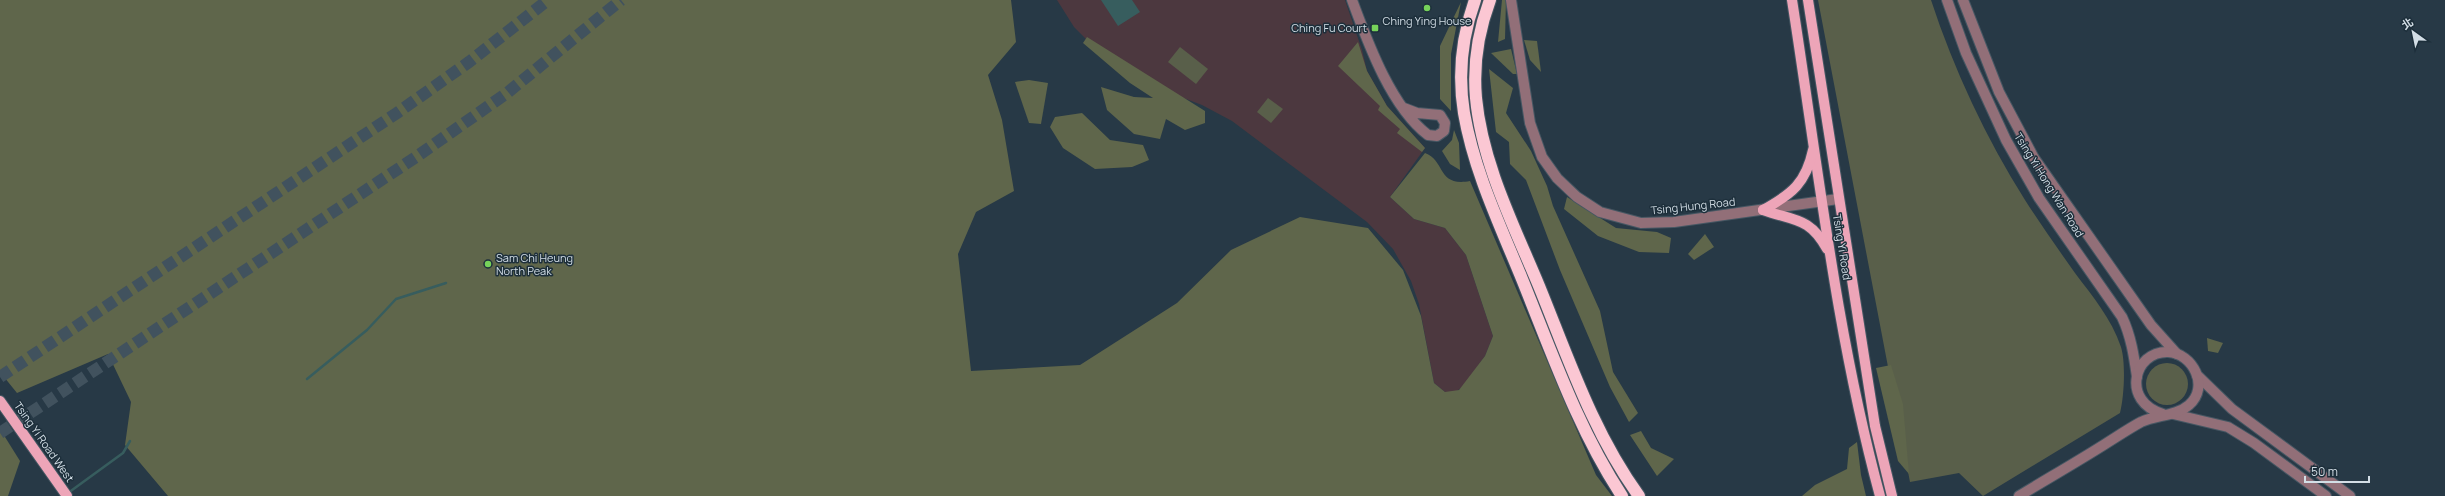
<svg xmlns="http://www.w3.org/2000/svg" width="2445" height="496" font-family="Manrope,'Noto Sans TC',sans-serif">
  <rect width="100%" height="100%" fill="#273946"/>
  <polygon fill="#4c383f" points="1057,0 1345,0 1362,50 1367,71 1387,106 1425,148 1390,197 1414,219 1445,228 1466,255 1493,336 1485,356 1463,387 1455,392 1445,392 1434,383 1419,304 1411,281 1393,249 1367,222 1232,121 1202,105 1170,93 1091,44 1074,27"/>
  <g fill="#595f4a">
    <path d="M1818,0H1931C1954,70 1986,138 2025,200C2041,225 2058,249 2075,273C2093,297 2111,318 2121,347C2126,363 2124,398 2120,413L1983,496L1959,473L1910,482Z"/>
    <polygon points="1180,47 1208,69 1196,84 1168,62"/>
    <polygon points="1268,98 1283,109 1271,123 1257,112"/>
    <circle cx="2167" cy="384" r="21"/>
  </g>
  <g fill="#5f664b">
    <path d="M0,0H1011L1016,42L988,75L1002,120L1014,191L976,212L958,254L971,371L1080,365L1177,303L1231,250L1300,217L1368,228L1403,270L1421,316L1434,383L1445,392L1459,390L1485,356L1493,336L1466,255L1445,228L1414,219L1390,197L1425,153C1446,161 1437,187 1470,181L1596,475L1612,496H168L125,445L131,402L108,354L17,393L0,372Z"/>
    <polygon points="1502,0 1506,0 1505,39 1498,42"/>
    <polygon points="1461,2 1451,54 1451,111 1440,99 1440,46"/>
    <polygon points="1087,37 1205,111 1205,123 1185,130 1166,119 1160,139 1134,134 1107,110 1101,87 1134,97 1153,98 1130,83 1083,43"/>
    <polygon points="1524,40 1537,41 1541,72 1530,60"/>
    <polygon points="1358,42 1367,71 1387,106 1425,148 1422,152 1397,133 1400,129 1378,110 1380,106 1338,66"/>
    <polygon points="1511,49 1517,74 1513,74 1491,53"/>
    <polygon points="1489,69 1513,88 1506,113 1531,151 1547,186 1553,206 1600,311 1613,372 1638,413 1629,422 1610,387 1560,270 1526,180 1510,164 1509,142 1496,132"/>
    <polygon points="1029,80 1048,83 1041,124 1029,123 1015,82"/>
    <polygon points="1082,113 1110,140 1143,145 1149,160 1132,167 1095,169 1063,148 1050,127 1055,117"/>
    <polygon points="1454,130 1459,143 1460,170 1450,164 1442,151 1452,140"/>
    <polygon points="1567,197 1616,228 1657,232 1671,238 1669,253 1639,252 1598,236 1564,209"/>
    <polygon points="1705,234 1714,247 1694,260 1688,254"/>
    <polygon points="2207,338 2223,343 2218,353 2208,351"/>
    <polygon points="1891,365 1903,404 1909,474 1898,461 1876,368"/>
    <polygon points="0,429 20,461 8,496 0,496"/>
    <polygon points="1641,431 1651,448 1674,459 1657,476 1630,435"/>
    <polygon points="1857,442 1861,475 1866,496 1802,496 1815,485 1847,469 1849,448"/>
  </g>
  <polygon fill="#375d5e" points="1101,0 1132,0 1140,12 1118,26"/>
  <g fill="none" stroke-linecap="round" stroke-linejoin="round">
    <g stroke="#375d5e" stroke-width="2.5">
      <polyline points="307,379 367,330 396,299 446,283"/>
      <polyline points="68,493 123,453 130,441"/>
    </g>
    <g stroke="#41525e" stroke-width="12" stroke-dasharray="12 6" stroke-linecap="butt">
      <polyline points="0,377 397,113 469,62 548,0"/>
      <polyline points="0,433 416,157 507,93 621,0"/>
    </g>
    <g stroke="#465763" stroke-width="12">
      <g id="minor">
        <path d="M1352,0C1368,43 1391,107 1428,135L1437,136L1444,131L1445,123L1440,115L1417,113L1404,108"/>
        <polyline points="1511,0 1530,123 1542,157 1557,178 1577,197 1600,212 1641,223 1674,222 1838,199"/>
        <path d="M1947,0L1966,53L2006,140L2039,198L2122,317C2131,336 2134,356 2137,377"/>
        <polyline points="1963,0 1999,92 2034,158 2151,325 2177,354"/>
        <polyline points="2197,375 2232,409 2350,496"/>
        <polyline points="2173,414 2228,427 2254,443 2326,496"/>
        <path d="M2019,496C2047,479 2075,463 2102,446C2115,438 2128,429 2141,422C2157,415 2176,416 2189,405C2210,387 2193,353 2168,352C2133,351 2121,402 2163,414"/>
      </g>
    </g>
    <g stroke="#465763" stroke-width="12">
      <g id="major">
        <path d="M1792,0C1818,166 1836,334 1880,496"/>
        <polyline points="1808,0 1875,426 1892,496"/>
        <path d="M1763,210C1792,194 1806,183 1813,150"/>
        <path d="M1763,210C1794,221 1810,217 1827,249"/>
        <polyline points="0,401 67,496"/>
      </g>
    </g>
    <g stroke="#465763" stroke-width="14">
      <g id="highway">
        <path d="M1475,0C1462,36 1458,76 1464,113C1474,171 1500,225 1522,279C1552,353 1578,429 1622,496"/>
        <path d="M1490,0C1478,32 1473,64 1476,98C1482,163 1514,226 1539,286C1568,357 1593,433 1639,496"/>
      </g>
    </g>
    <use href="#minor" stroke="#926f78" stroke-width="10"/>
    <use href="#major" stroke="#eda5b8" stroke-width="10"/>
    <use href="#highway" stroke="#fbc7d3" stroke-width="12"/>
  </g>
  <g fill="#76d25a" stroke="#1d2f3b" stroke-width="1.5">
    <circle cx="1427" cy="8" r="4"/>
    <rect x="1371" y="24" width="8" height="8" rx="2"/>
    <circle cx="488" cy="264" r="4"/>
  </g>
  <g text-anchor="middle" stroke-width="3" stroke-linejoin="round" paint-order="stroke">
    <g font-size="11" fill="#d3dee6" stroke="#1d2f3b">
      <text x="1427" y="25">Ching Ying House</text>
      <text x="1367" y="32" text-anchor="end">Ching Fu Court</text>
      <text x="496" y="262" text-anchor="start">Sam Chi Heung<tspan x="496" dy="13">North Peak</tspan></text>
    </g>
    <g font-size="11" fill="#d3dee6" stroke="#1d2f3b">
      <text transform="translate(2049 185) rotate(58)" y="4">Tsing Yi Hong Wan Road</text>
      <text transform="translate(1693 206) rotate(-6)" y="4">Tsing Hung Road</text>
      <text transform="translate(1842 247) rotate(81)" y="4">Tsing Yi Road</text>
      <text transform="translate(44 442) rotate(55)" y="4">Tsing Yi Road West</text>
    </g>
  </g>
  <g transform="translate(2413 32) rotate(327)" stroke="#1d2f3b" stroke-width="3" paint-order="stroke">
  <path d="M0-3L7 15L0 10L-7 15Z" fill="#d3dee6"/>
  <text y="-6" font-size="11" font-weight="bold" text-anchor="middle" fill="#d3dee6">北</text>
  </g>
  <path d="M2305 476v6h64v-6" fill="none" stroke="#d3dee6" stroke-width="2"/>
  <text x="2311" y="476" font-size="12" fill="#d3dee6" stroke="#1d2f3b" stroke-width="3" paint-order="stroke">50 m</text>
</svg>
